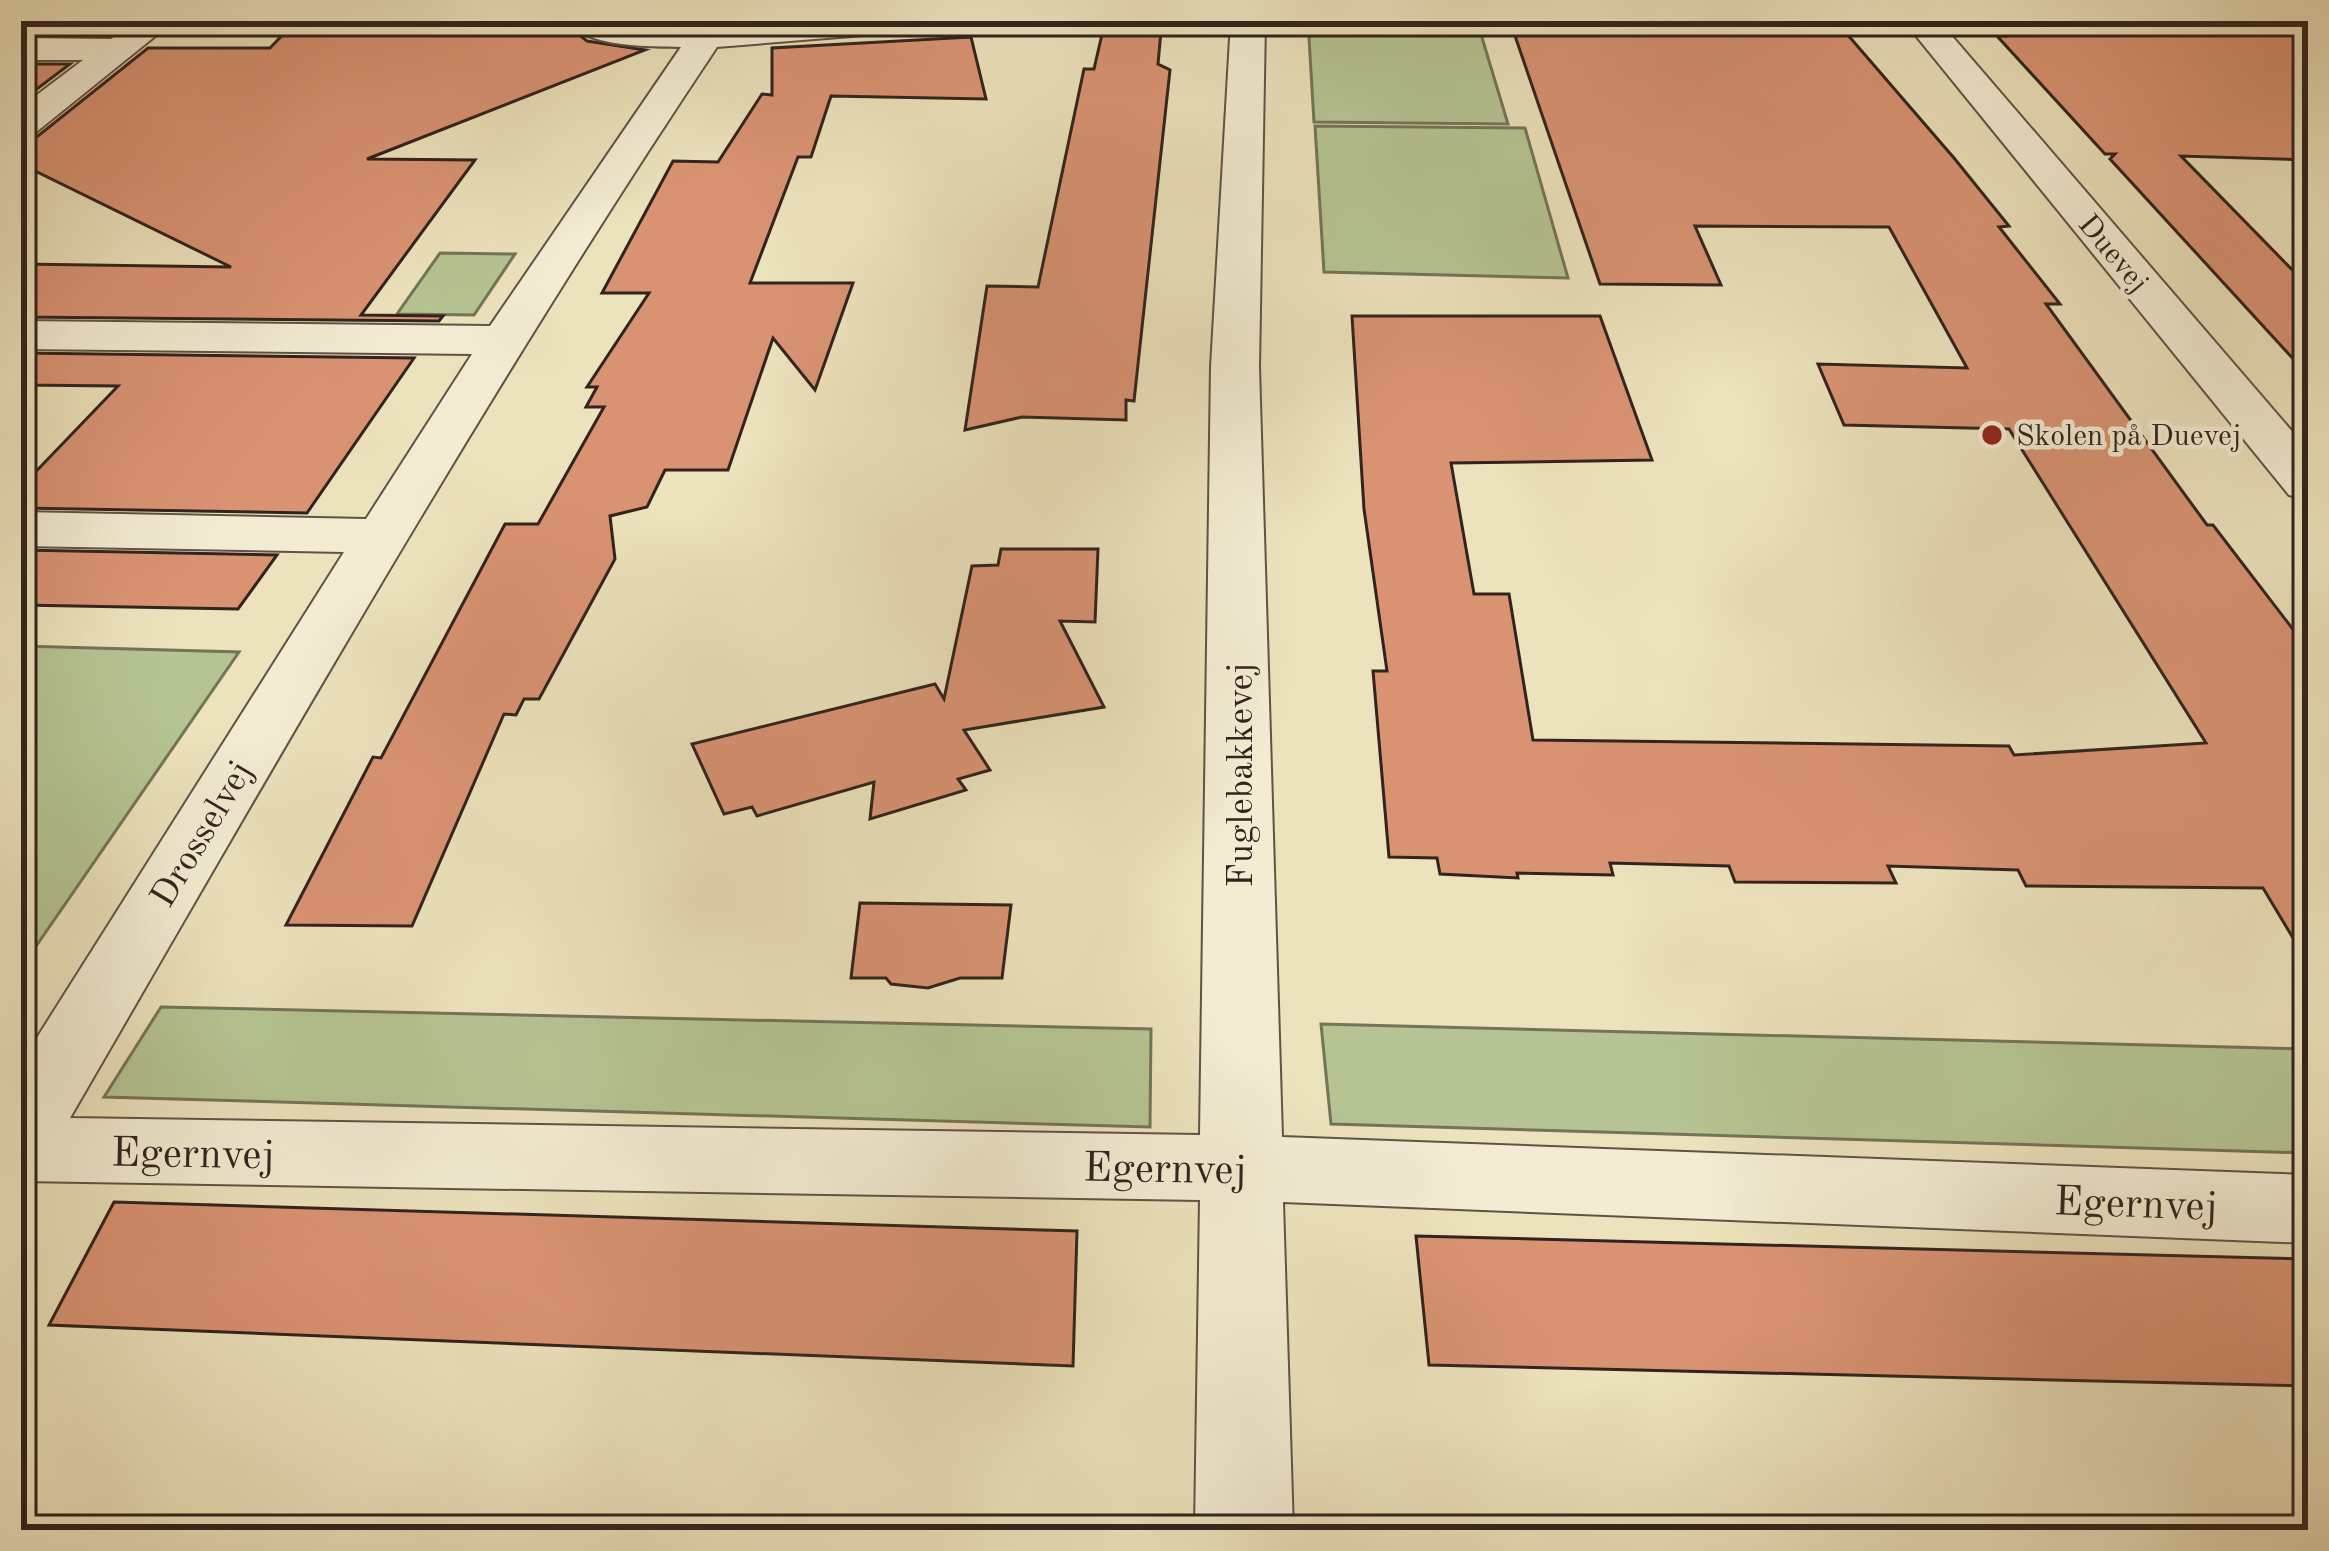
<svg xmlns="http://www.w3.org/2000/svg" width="2329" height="1551" font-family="'Old Standard TT',serif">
  <rect width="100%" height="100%" fill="#ece2bc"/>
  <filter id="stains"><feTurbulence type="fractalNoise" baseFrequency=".00167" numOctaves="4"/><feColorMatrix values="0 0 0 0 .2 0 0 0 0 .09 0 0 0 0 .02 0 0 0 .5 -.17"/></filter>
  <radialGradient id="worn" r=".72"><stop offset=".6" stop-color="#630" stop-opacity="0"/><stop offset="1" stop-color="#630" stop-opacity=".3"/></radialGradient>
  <g fill="#b5c492" stroke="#737458" stroke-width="3">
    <polygon points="1308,21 1477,21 1508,124 1314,122"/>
    <polygon points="1315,126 1525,128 1568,278 1324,272"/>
    <polygon points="440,253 515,254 474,315 397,314"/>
    <polygon points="21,646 239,652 21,968"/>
    <polygon points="161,1007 1151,1029 1150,1127 104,1097"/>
    <polygon points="1321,1024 2308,1049 2308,1153 1331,1124"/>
  </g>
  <g fill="#d99373" stroke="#31231e" stroke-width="3">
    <polygon points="296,21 562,21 587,41 645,50 367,159 475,160 361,315 443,316 439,321 21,317 21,264 231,267 21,164 21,141 38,136 148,48 270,48"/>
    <polygon points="1103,30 1161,31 1158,64 1170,70 1134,401 1126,400 1126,420 1022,417 965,430 987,286 1038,287 1084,69 1094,69"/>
    <polygon points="1513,30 1847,34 1954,158 2009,226 1999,227 2060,304 2046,304 2207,525 2213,525 2308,649 2308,963 2263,888 2026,886 2018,870 1888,866 1896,883 1735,882 1729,866 1610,863 1613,875 1517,873 1518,878 1440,874 1437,858 1389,857 1373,671 1387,671 1364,509 1352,316 1600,316 1652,460 1451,463 1474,594 1509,594 1533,740 2009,746 2014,755 2206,743 2009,429 1844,425 1818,364 1967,368 1889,227 1695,226 1721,285 1600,284"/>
    <polygon points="2001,32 2308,35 2308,160 2181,156 2308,286 2308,375 2110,159 2115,154 2105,154 1997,36 2005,36"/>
    <polygon points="971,37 986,99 831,96 811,157 798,157 750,283 853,283 815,390 773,338 728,470 665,470 647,507 610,516 615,559 539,699 524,699 516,715 504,714 412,926 286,925 373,757 381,758 505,524 538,524 604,407 586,407 597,387 587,387 649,293 602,293 673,161 718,162 762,94 772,95 772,48"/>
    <polygon points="21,64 70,64 21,101"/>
    <polygon points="21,353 414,358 307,513 21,508 21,487 118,386 21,385"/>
    <polygon points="1001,549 1098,549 1095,622 1060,621 1104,707 964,730 990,770 958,779 966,790 870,819 874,782 757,816 752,807 724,814 692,744 935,684 944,699 972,566 998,565"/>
    <polygon points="21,550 277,555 238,609 21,605"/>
    <polygon points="860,903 1011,905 1002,978 960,978 928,988 891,984 886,978 851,978"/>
    <polygon points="114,1202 1077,1231 1073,1366 49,1325"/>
    <polygon points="1416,1236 2308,1259 2308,1386 1429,1365"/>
  </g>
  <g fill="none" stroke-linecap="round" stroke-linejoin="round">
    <g stroke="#605346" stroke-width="4">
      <g id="street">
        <polygon points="135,21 174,21 35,133 21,137 21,107 83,60 21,60 21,38 111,39"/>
        <path d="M566,21L696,27L700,21H734L731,26L931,21L914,31L717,47C485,394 279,757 70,1118L1200,1135L1211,367L1231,21H1265L1259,367L1282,1137L2308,1175V1243L1283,1202L1293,1530H1195L1200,1200L21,1181V1063L344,552L21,546V512L366,519L472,354L21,349V321L490,326L681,47C649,46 588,48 566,21Z"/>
        <polygon points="1904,21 1939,21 2308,450 2308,500 2289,495"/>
      </g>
    </g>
    <use href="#street" fill="#f3ecd3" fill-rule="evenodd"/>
  </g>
  <circle fill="#8f2418" stroke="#f3ecd3" stroke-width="4.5" cx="1992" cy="435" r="12"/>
  <g text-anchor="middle" stroke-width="9" stroke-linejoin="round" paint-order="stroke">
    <g font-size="30" fill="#31231e" stroke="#f3ecd3">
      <text transform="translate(2114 253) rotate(50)" y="10">Duevej</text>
    </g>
    <g font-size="30" fill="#31231e" stroke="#f3ecd3" text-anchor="start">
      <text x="2016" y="445">Skolen på Duevej</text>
    </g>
    <g font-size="36" fill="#31231e" stroke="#f3ecd3">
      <text transform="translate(1239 775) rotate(-90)" y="13">Fuglebakkevej</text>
      <text transform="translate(200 833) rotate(-59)" y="13">Drosselvej</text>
    </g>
    <g font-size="42" fill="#31231e" stroke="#f3ecd3">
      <text transform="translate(193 1152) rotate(1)" y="15">Egernvej</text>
      <text transform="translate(1165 1167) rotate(1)" y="15">Egernvej</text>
      <text transform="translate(2136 1202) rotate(2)" y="15">Egernvej</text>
    </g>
  </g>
  <rect width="2329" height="1551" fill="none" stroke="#ece2bc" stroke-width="72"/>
  <rect x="24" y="24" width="2281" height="1503" fill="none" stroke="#31231e" stroke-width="6"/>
  <rect x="36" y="36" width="2257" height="1479" fill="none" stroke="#31231e" stroke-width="3"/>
  <rect width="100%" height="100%" filter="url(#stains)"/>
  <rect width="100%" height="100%" fill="url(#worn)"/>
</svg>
